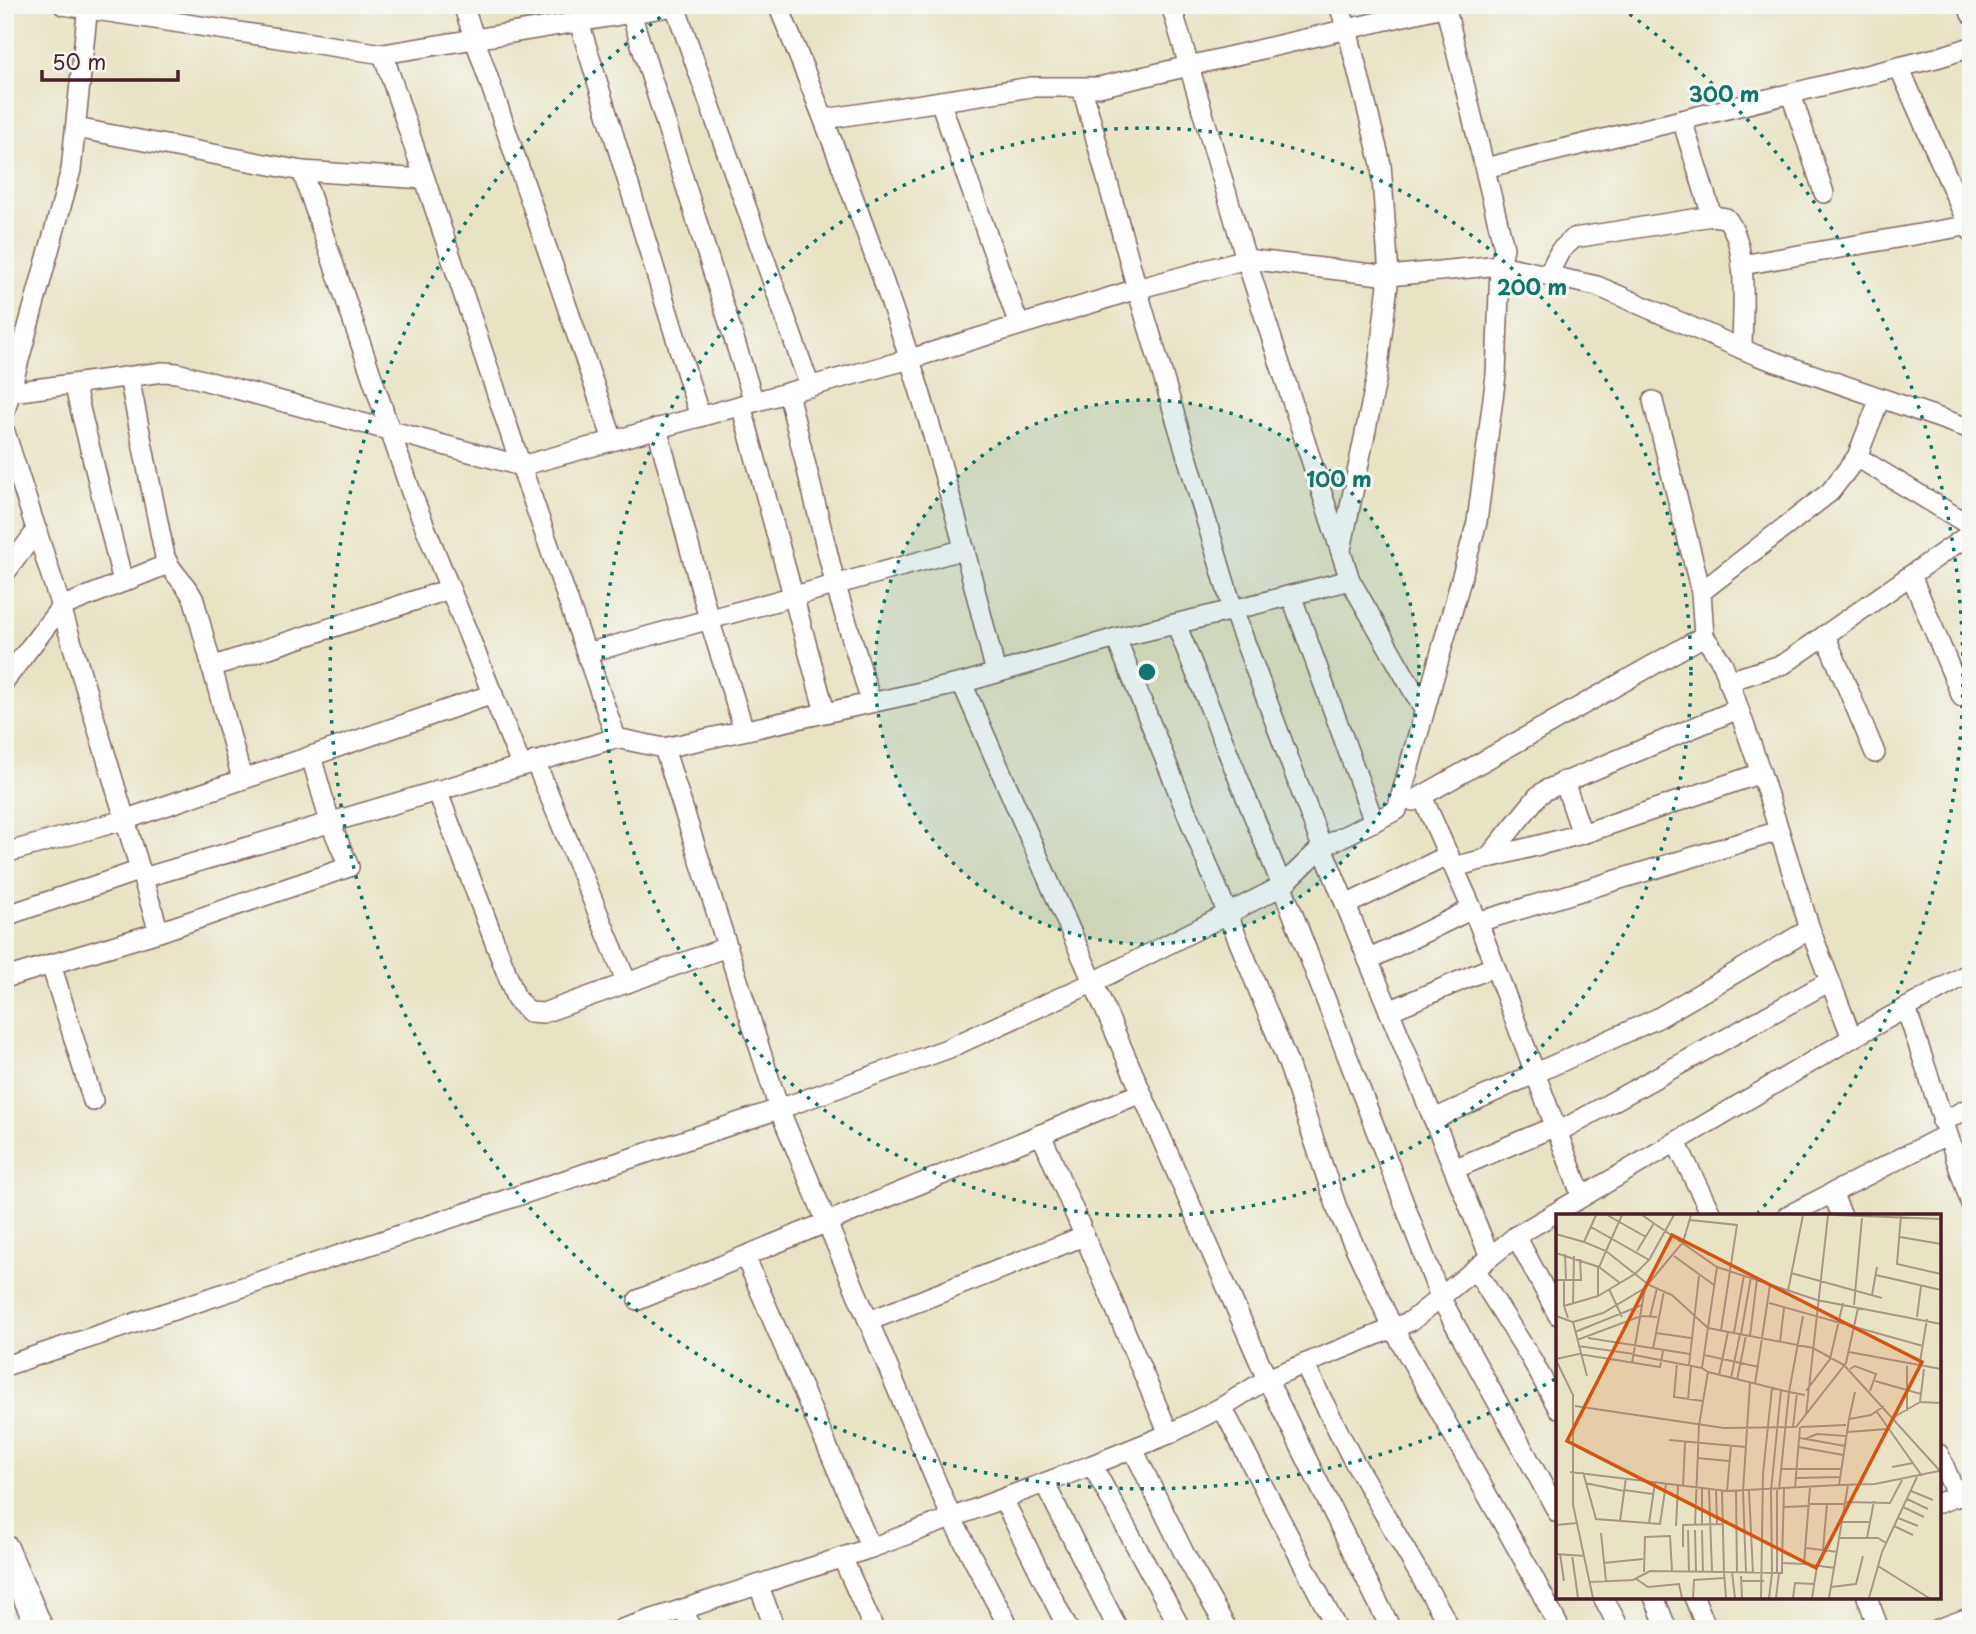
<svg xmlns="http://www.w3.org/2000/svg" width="1976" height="1634" font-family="'Playpen Sans',sans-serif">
  <rect width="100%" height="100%" fill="#f6f6f2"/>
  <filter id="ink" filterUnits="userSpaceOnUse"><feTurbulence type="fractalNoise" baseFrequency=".0143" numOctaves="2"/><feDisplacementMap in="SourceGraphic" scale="14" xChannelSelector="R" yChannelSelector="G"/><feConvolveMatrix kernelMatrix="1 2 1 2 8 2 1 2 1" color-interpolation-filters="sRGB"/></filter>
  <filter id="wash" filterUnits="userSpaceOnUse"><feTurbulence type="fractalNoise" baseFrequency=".00686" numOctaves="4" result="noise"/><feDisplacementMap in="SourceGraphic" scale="28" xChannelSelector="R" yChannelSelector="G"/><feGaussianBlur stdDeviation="1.57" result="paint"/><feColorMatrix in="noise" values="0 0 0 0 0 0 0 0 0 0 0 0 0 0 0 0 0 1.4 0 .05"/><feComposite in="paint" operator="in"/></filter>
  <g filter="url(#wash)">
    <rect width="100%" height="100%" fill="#e8e3c4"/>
  </g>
  <g filter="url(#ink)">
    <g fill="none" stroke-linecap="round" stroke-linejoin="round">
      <g stroke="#816461" stroke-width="22">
        <g id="street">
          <polyline points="63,5 383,54 681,5"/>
          <polyline points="463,5 613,440"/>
          <path d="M778,5C826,122 871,240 910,360C943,463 970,568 996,673"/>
          <polyline points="1171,5 1246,259 1350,580 1423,708"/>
          <polyline points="1339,5 1347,29 1381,164 1389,276 1377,376 1341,550"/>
          <polyline points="1968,5 1971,14"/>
          <polyline points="675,6 810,387"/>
          <polyline points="631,13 754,402"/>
          <polyline points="579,22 700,417"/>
          <polyline points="383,54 521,466 616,738 664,748 962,683 1116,638 1233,610 1137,289 1082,88"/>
          <polyline points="1899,67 1971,231"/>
          <polyline points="1791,94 1824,193"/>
          <polyline points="940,101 1019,325"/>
          <polyline points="825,119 1031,87 1099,87 1451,5"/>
          <polyline points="1682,120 1712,216"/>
          <polyline points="76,128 302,171 425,179"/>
          <polyline points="1485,168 1940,57 1971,47"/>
          <polyline points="302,171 411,492 521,765"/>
          <polyline points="1742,265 1971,225"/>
          <path d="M1548,275L1560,251L1574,238L1712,216L1726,218C1750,246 1742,313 1742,349"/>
          <path d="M129,377L165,557C172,574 187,584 194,600L242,779"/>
          <polyline points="74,384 123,582"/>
          <polyline points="5,390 12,392 163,372 177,373 521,466 910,359 1137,289 1246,259 1389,276 1500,265 1597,286 1756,355 1971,429"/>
          <polyline points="788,393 835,583 871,702"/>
          <polyline points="1653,401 1701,592"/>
          <polyline points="741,405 825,712"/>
          <polyline points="5,411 71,170 88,5"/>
          <polyline points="657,428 709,619 744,730"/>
          <polyline points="5,432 61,607 159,932"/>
          <polyline points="1857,457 1971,526"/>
          <polyline points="5,573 37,530"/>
          <polyline points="1911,575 1962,697"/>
          <polyline points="1350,580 1233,610 1322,847 1490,1257"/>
          <polyline points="1291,595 1374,822"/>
          <polyline points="1176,624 1282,886 1440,1297 1558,1513"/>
          <polyline points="1825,635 1875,753"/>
          <polyline points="1116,638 1288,1063 1338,1211 1393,1328 1530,1571 1560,1629"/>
          <polyline points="587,653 965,549"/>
          <polyline points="211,667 450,589"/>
          <polyline points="5,680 61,607 168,564"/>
          <polyline points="1728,681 1784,664 1971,533"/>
          <polyline points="962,683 1267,1379 1391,1629"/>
          <polyline points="664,748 779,1109 952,1519 1010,1629"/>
          <polyline points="535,761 627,983"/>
          <polyline points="1564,781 1582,834"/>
          <polyline points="437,790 516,998 529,1012 543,1013 727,947"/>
          <polyline points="1422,796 1478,922 1582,1197"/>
          <polyline points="1413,801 1704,636"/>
          <polyline points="5,853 124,820 493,694"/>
          <polyline points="1487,859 1538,796 1546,790 1738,709"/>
          <polyline points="1454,867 1582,834 1761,773"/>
          <polyline points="143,878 616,738"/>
          <polyline points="1346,905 1449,855"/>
          <polyline points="5,916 141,870"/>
          <polyline points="1478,922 1779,831"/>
          <polyline points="1368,960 1472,909"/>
          <polyline points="51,964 93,1101"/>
          <polyline points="5,978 159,932 349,867 330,822 311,756"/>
          <polyline points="1906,1008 1971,1204"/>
          <polyline points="1389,1011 1495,966"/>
          <polyline points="1852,1038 1971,972"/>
          <polyline points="1434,1119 1658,1018 1810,929"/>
          <polyline points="1942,1122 1971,1107"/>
          <polyline points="1558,1132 1830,981"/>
          <polyline points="1041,1134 1169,1434"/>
          <polyline points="1676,1142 1712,1216"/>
          <polyline points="1454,1169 1556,1126"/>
          <polyline points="1832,1193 1842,1216"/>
          <polyline points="1787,1216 1946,1135"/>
          <polyline points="1516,1236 1558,1315"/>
          <polyline points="745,1256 871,1548"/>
          <polyline points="1475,1269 1532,1360 1558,1408"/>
          <polyline points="638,1300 1141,1093"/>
          <polyline points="869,1321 1084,1236"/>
          <polyline points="1304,1364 1352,1458 1451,1629"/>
          <polyline points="5,1366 779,1109 947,1049 1092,983 1282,886 1322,847 1397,810 1477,522 1496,375 1500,265 1504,248 1445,5"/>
          <polyline points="1222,1407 1337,1629"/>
          <polyline points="1133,1449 1186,1557 1227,1629"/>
          <polyline points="1939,1454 1957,1497"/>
          <polyline points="1092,1465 1181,1629"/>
          <polyline points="1045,1484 1118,1629"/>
          <polyline points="1003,1499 1068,1629"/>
          <polyline points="1939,1503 1971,1491"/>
          <polyline points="842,1557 874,1629"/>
          <polyline points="759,1586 775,1629"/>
          <polyline points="1603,1597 1620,1629"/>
          <polyline points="1654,1597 1667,1629"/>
          <polyline points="1694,1597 1707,1629"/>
          <polyline points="1867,1597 1879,1629"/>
          <polyline points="684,1609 691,1629"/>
          <polyline points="622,1629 871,1548 1092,1465 1169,1434 1222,1407 1267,1379 1411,1321 1516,1236 1852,1038 1810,929 1761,773 1723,664 1704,636 1701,592 1830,492 1857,457 1880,398"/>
          <polyline points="1938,1629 1971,1617"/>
        </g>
      </g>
      <g stroke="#816461" stroke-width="29">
        <polyline id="secondary" points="5,1548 40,1629"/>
      </g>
      <use href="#street" stroke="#fff" stroke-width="19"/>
      <use href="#secondary" stroke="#fff" stroke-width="26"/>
    </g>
  </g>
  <circle cx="1147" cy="672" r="272" fill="#0f766e" fill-opacity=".12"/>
  <g fill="none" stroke="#0f766e" stroke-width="3.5" stroke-dasharray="3.5 7">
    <circle cx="1147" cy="672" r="272"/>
    <circle cx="1147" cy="672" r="544"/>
    <path d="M1555 1379A816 816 0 0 1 673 8M1621 8A816 816 0 0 1 1758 1213"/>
  </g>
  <g transform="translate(1556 1214)">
    <rect width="385" height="385" fill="#e8e3c4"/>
    <path fill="none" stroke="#a99587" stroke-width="2" d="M40,1L28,28L50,37L79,60L42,82V54L44,51L50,37L66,1M51,1L90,23M86,1L161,53L261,86L385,110M278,1L385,5M345,1L341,50L385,60M134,6L181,11L165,116M35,13L93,46L79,60L93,71L116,81L152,114L257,134L288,151L385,258M0,20L28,28M344,23L385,30M81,37L98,9M0,39L43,53L64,69M9,40L10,66M118,42L158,71M93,46L118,1M161,53L146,154L152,158L233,178L247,102M235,59L326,84M320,61L385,76M0,66H25L24,45M8,66V92M53,75L66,103M232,77L247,1M316,81L321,53M17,89L18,42M213,89L367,132M298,91L306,4M0,102L17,108L31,162M94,103L101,74M361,103L365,72M12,104L8,92L42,82M17,108L47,99L89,74L127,28L135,1M19,118L86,91M100,119L135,124M178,119L188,61M185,120L195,63M194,122L201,65M32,124L134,140M21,126L85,102L101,103M224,128L228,94M22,132L78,140M97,135L108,77M293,138L385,155M78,141L146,154M148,141L203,153M0,145L23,140L104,153L107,137M0,146L17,181V291L37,384M76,149L89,74M121,149L118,183L147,187M133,151L143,62M363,154L371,105M294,155L299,152L320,160L314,177M163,161L172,118M175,164L184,120M181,166L190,121M319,167L365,180M199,170L214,71M250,177L274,145L287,89M132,186L135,152M364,188L385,189M19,192L168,214L240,213L290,149L302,94M351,197V152M321,198L366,262M250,201L272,1M338,203L364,188L368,155M293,205L299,178M237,213L241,179M245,213L290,211M291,218L332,215M244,224L289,232M249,225L261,220L290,222M113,226L190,233M243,233L287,241M141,244L173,247M336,253L357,249M225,255H285M14,258L171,277L283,271L293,205L315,201L328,192M27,258L40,305L104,310L110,270M240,264L284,263M29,269L68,277M283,271L319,270L383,257M127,273L129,228M239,274L244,213M228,275L226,349L248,350L254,273M68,276L97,280M153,276L156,358M160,276L161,310M221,276V359M223,276L233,178L249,181M166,277L168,358L226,359V349M171,277L175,231M180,277L181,358M193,277L197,359M355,277L377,286M351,285L372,295M289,288L334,289L346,266M254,290H289M228,293L254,292M347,293L368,303M342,304L362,312M64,307L70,264M286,308H314M93,309L99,269M0,311L22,309M139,311L143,211L152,158M146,311V275M120,312L122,272M338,312L357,321M132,316L133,358M139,316L140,358M146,316L147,358M45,319L50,367M284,324H322L330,329M311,324L318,287M127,333V311L167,310M250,334L282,338M267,336L271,290M0,340L29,342M4,340L8,367M16,341L22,384M47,349L87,345M248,350L279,354M322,352L373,384M88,358L89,323L114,322L116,357M176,358L179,384M190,359L187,277L194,169M185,362L186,384M79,364L92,373L123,370L126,384M185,367H208M34,368L77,366L94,357L168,358L170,384M275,373L300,370L307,342M137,384L138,366L168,364M205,384L207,260L216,174M213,384L216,359L215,277L225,176M220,384L223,359M237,384L239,369L258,370M256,384L261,352M273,384L292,271M313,384L326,338L361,263"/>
    <path fill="#d8530f" fill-opacity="0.15" stroke="#d8530f" stroke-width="3.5" d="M116,21L366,148L260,354L11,227Z"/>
    <rect width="385" height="385" fill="none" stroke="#4a1f2b" stroke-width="3.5"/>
  </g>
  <circle cx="1147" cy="672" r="10" fill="#0f766e" stroke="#f6f6f2" stroke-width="3.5"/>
  <g font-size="21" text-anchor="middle" font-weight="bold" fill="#0f766e" stroke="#f6f6f2" stroke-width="6" stroke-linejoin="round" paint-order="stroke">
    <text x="1724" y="102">300 m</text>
    <text x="1532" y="295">200 m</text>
    <text x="1339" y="487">100 m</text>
  </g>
  <rect width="1976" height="1634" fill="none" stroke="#f6f6f2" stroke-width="28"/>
  <path d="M42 70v10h136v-10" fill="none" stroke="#4a1f2b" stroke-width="3.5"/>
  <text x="52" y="70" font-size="21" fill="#4a1f2b" stroke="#f6f6f2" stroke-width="5" paint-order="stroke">50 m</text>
</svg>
